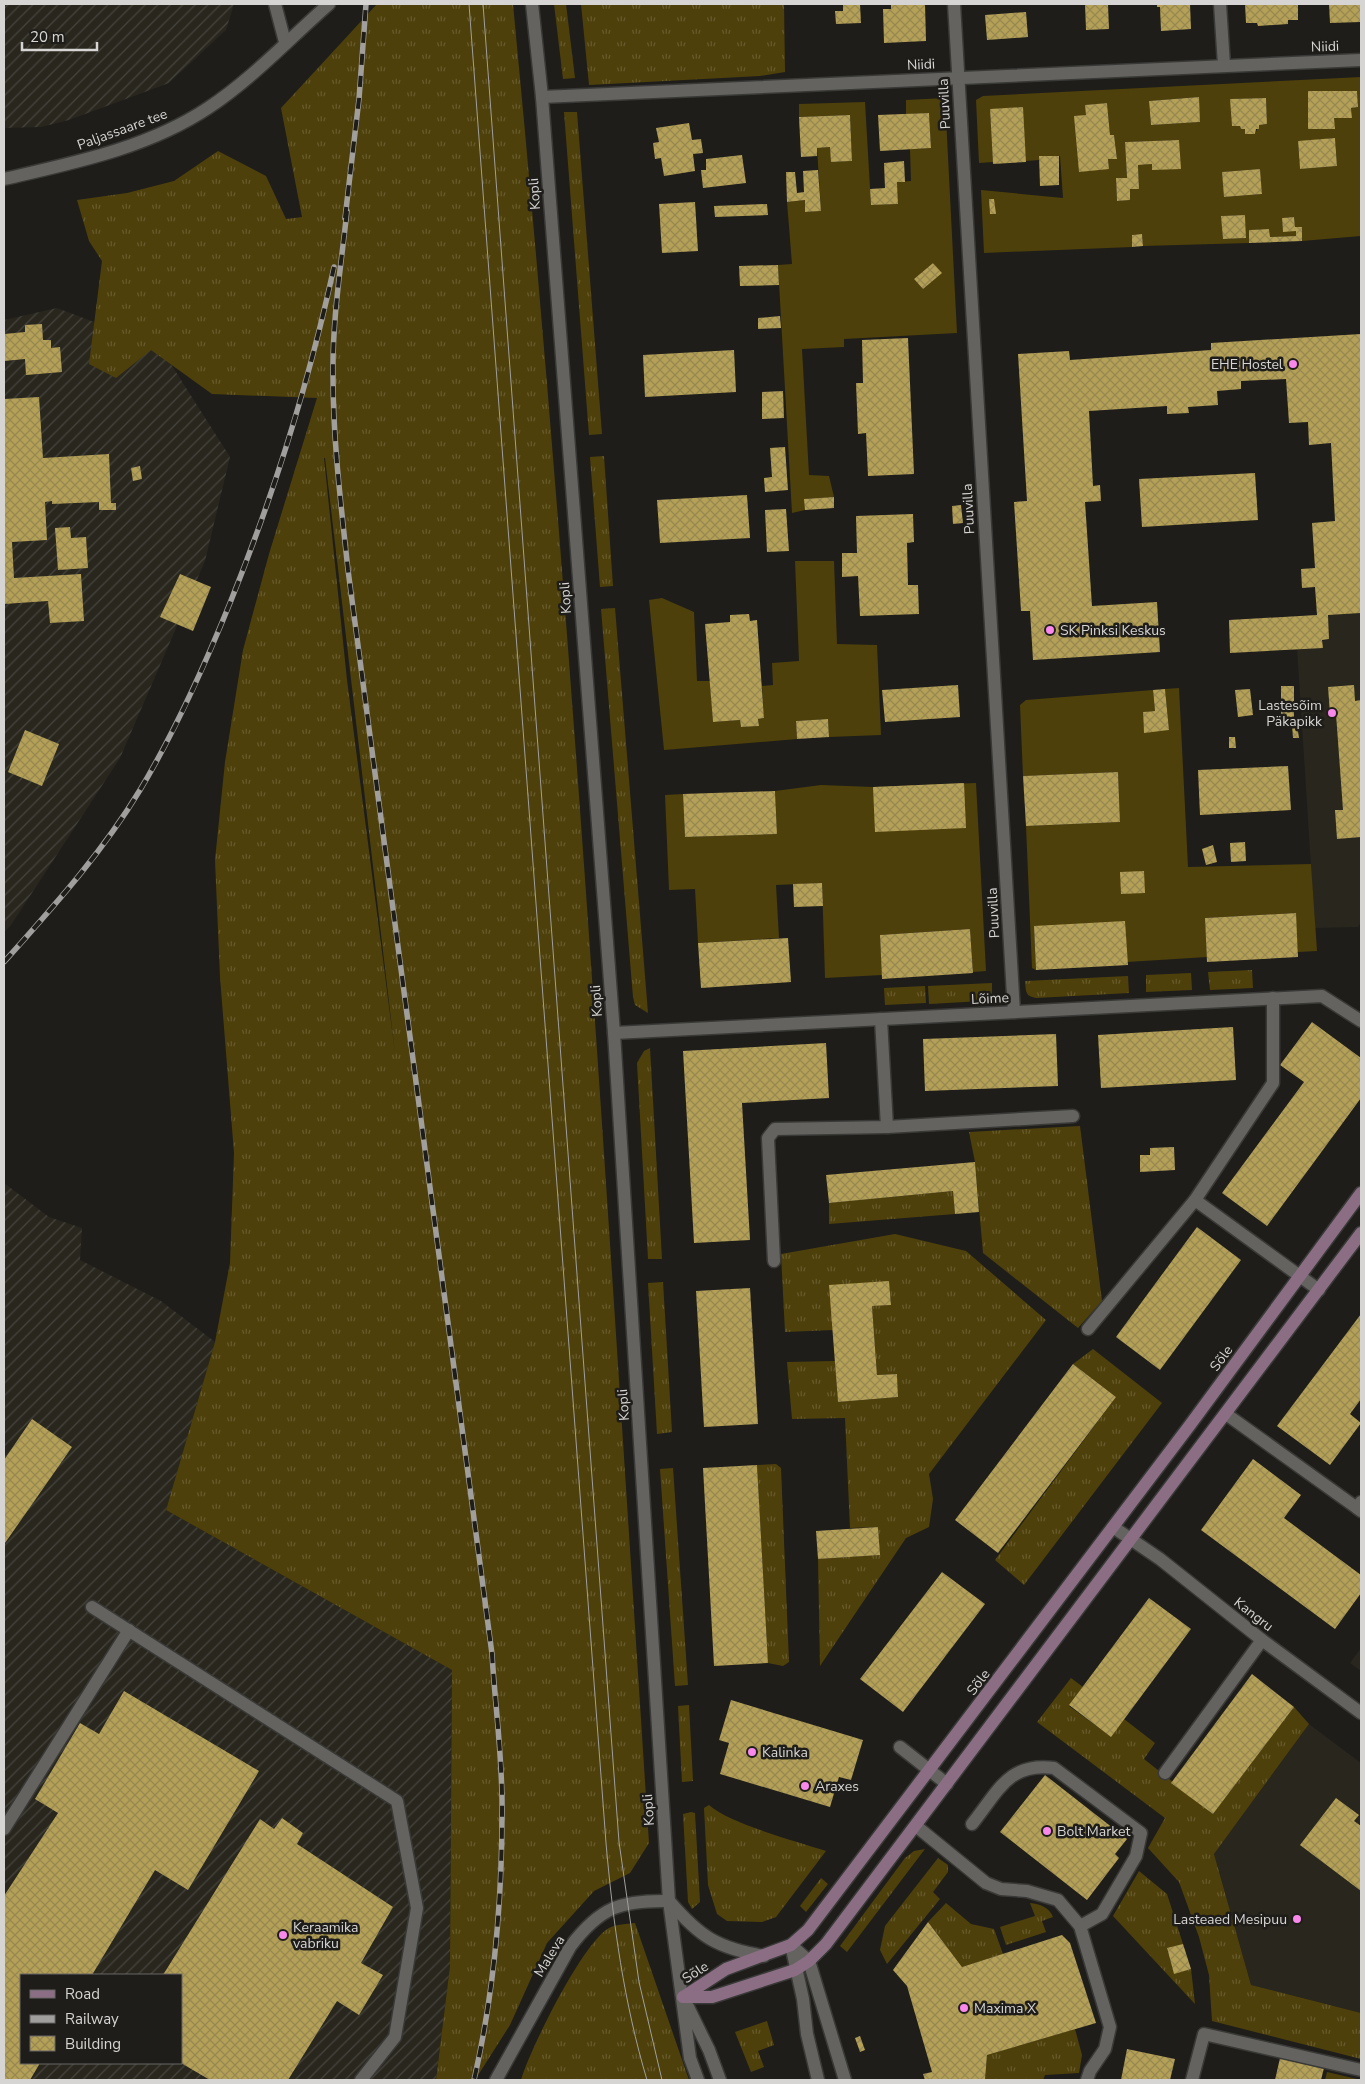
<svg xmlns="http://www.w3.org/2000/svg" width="1365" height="2084" font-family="'Nunito Sans',sans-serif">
  <defs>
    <pattern id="industrial-furrows" width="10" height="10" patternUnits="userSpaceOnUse" patternTransform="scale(1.25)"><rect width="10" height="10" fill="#28261d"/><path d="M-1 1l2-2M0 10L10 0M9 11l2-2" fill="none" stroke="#46453d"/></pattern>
    <pattern id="grass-tufts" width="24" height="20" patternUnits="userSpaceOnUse" patternTransform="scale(1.25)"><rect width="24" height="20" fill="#4e400a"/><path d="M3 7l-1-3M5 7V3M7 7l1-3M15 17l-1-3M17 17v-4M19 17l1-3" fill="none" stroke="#675b2d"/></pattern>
    <pattern id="building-cross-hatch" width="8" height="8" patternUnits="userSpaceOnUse" patternTransform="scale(1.25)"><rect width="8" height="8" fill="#b4a057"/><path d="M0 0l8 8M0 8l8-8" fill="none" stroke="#978851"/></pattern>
  </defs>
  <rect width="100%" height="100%" fill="#1e1d1a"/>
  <g fill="#28261d">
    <polygon points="1361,613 1361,922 1358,927 1315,928 1297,649 1329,639 1328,615"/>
    <polygon points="1361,1648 1361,1671 1350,1663"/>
    <polygon points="1309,1724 1361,1763 1361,2013 1251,1985 1214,1854"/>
  </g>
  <g fill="url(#industrial-furrows)" fill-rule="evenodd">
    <polygon points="4,4 234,4 226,30 169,83 69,120 41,127 4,128"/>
    <polygon points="57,308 160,347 230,457 205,561 120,758 11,925 4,932 4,320"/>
    <path d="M4,1183L49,1217L82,1228L80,1260L161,1301L215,1342L166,1510L452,1670L450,1966L436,2080H4ZM21,1975H181V2063H21Z"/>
  </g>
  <g fill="url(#grass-tufts)" fill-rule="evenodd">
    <path d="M377,4H513C572,616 609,1229 649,1843L630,1873L594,1891L547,1943L510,2025L475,2080H436L450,1966L452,1670L166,1510L215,1342L230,1263L234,1153L220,977L215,860L225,762L243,650L269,554L317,398L212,394L151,350L116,378L89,364L102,261L89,241L77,200L127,193L174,181L218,151L266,176L286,219L302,217L281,108ZM324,458H325L395,1053L347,680Z"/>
    <polygon points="554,4 566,4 575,78 563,79"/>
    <polygon points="581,4 784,4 785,72 760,76 589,85"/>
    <polygon points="564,112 577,112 602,434 589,435"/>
    <polygon points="604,456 613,586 600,587 590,457"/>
    <polygon points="615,608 648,1013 635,1005 633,997 601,609"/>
    <polygon points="1252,970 1253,988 1210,990 1208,972"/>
    <polygon points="1191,973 1192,990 1146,992 1146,975"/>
    <path d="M1128,976L1129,993L1036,998C1025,996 1026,991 1025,981Z"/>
    <polygon points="992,983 992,994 982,1001 929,1004 928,986"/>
    <polygon points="925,986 926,1003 885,1005 884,988"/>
    <polygon points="650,1048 662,1259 648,1259 637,1063 644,1051"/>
    <polygon points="1080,1126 1102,1301 1078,1328 983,1253 975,1162 969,1132"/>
    <polygon points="953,1191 955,1214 829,1224 829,1203"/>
    <polygon points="895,1234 966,1251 1046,1320 929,1474 933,1499 929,1527 906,1538 820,1666 818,1559 879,1555 878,1527 850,1528 845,1418 792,1419 787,1362 835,1361 838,1402 898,1397 897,1374 877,1375 872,1306 891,1305 889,1282 833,1330 785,1332 781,1254"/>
    <polygon points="663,1282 672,1432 657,1434 648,1283"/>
    <polygon points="1093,1349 1162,1403 1024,1585 995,1560 1116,1397 1073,1364"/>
    <polygon points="776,1464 781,1468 789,1662 783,1666 768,1663 757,1465"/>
    <polygon points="673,1468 688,1685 675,1686 660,1469"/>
    <polygon points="1071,1678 1083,1687 1069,1706 1110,1736 1124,1719 1155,1743 1144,1759 1213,1814 1294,1707 1309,1724 1214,1854 1251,1985 1361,2013 1361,2059 1212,2021 1209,1975 1199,1937 1179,1882 1148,1848 1165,1818 1037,1722"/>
    <polygon points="689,1705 693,1781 682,1782 678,1706"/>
    <path d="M709,1805C730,1824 796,1841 826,1851L776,1917L762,1922L727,1921L717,1914L708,1885L704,1808Z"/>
    <polygon points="691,1812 695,1813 700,1902 692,1909 688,1902 683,1814"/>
    <polygon points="925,1849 847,1952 840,1946 905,1858 914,1851"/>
    <polygon points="938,1858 948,1865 948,1872 933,1892 940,1899 887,1964 880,1950 885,1926"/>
    <polygon points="1139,1871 1167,1894 1183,1944 1167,1949 1174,1973 1191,1969 1195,2004 1113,1916"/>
    <polygon points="821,1878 828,1884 806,1912 800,1906"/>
    <polygon points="946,1903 971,1924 994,1929 1003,1954 962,1967 928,1922"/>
    <path d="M1030,1903C1040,1904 1049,1907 1053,1917L1042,1921L1046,1932L1006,1945L1000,1927L1035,1916Z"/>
    <path d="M635,1923L689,2080H521C529,2051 583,1942 609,1928C616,1924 627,1924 635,1923Z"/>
    <polygon points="767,2021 774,2045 758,2051 764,2067 751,2072 735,2032"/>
    <polygon points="1075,2029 1082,2055 1079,2073 1045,2075 1043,2080 985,2080 987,2055"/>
    <polygon points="1327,2072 1361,2080 1325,2080"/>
  </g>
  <g fill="#4e400a" fill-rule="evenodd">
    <path d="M1361,77V236L1302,241V227H1295L1294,217L1282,218L1283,231H1296V236L1270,237L1269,229L1249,230V243L1143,246L1142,234L1132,235V247L984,253L981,190L1063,198L1060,156H1040L1039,160L1026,161L1022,107L990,110L993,162L979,163L976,100L983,96ZM1357,91L1358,107L1351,108L1352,117L1334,118V129H1308V92ZM1198,97L1200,122L1151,125L1149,101ZM1266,98L1267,124L1259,125L1255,134H1245V129H1241L1240,126H1232L1231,99ZM1107,103L1110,135H1114L1117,158L1108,159L1109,169L1086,115V105ZM1335,138L1337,166L1300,169L1298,142ZM1179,140L1180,169L1152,164L1138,165L1139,189H1130V200L1117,201L1116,178H1127L1125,142ZM1260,169L1262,194L1225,197L1222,172ZM1245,215L1246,238L1223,239L1222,216Z"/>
    <path d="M945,98L957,333L844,339V347L802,349L809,475L829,476L834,497L805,499V510L792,513L778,265L792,264L787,202L805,200L806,212L821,211L817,148L830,147L832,162L852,161L850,115L799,117V104L865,102L871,205L898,204L897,182L911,181L910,149L931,148L929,113L906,114V100ZM933,263L941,273L923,289L914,279Z"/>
    <polygon points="795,561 834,561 837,644 877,645 881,735 829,737 828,719 796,721 797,739 664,750 649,600 662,598 694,612 697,681 710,681 713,722 740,720 741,727 759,726 758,719 764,718 762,686 773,685 772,663 799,661"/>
    <polygon points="1179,688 1188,867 1311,864 1317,951 1298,952 1295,913 1205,918 1207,957 1127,962 1034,926 1036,970 1032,968 1026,826 1120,822 1118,772 1023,776 1020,705 1026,700 1153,690 1155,711 1143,712 1144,732 1169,730 1165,689"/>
    <polygon points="976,783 986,971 973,972 970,929 880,935 882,975 825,978 822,883 776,885 779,938 698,943 695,889 669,890 665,795 683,794 685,837 777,834 775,791 821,785 873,787"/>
  </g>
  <g fill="url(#building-cross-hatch)">
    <polygon points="843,4 860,4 861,23 836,24 835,11 843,11"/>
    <polygon points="891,4 925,4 926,41 884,43 883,9 891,9"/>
    <polygon points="1085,4 1108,4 1109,29 1086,30"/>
    <polygon points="1157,4 1190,4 1191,29 1161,31 1160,7 1157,7"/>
    <polygon points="1245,4 1298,4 1298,20 1288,20 1288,24 1258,26 1257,23 1246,23"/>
    <polygon points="1329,4 1361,4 1361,22 1330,23"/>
    <polygon points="1026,12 1028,37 987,40 985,15"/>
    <polygon points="1308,91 1357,91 1358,107 1351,108 1352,118 1334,118 1335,129 1308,129"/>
    <polygon points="1199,97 1200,122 1151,125 1149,101"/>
    <polygon points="1266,98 1267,124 1259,125 1259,129 1256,129 1255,134 1245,134 1245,129 1241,129 1240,126 1232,126 1230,99"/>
    <polygon points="1107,103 1110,135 1114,135 1117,159 1108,159 1109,169 1079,172 1074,116 1086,115 1085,105"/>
    <polygon points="1023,107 1026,162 993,164 990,109"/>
    <polygon points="929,113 931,148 880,151 878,115"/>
    <polygon points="850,115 852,161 831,162 830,147 817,148 817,156 801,157 799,117"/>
    <polygon points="689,123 692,140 701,139 703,153 693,154 695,171 664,176 661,158 655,159 653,143 659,142 656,128"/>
    <polygon points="1335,138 1337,166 1300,169 1298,141"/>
    <polygon points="1179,140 1181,169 1152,170 1152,164 1138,165 1139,189 1130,189 1130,200 1117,201 1116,178 1127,178 1125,142"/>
    <polygon points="742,155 746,183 703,188 701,170 706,170 706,159"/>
    <polygon points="1039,156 1059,156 1059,185 1040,186"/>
    <polygon points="904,161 905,182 897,182 898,204 871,205 870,189 885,188 884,163"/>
    <polygon points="1260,169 1262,194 1224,197 1222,172"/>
    <polygon points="818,170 821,211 805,212 805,200 787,202 786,172 795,172 797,193 804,192 803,171"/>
    <polygon points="989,199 994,199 996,214 990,214"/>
    <polygon points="695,202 698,251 662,253 659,204"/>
    <polygon points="767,204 768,215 715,217 714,206"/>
    <polygon points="1245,215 1246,238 1223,239 1221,216"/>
    <polygon points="1294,217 1295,227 1302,227 1302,241 1249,243 1249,230 1269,229 1270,237 1296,236 1296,231 1283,232 1282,218"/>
    <polygon points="1142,234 1143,246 1132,247 1132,235"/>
    <polygon points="933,263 942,273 923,289 914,279"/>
    <polygon points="778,265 779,285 740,286 739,266"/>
    <polygon points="780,316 781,328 758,329 758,318"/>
    <polygon points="42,324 43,340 51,340 51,348 60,347 62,372 26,375 25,359 4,361 4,334 25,332 25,325"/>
    <polygon points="1361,334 1361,613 1328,615 1329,639 1322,640 1323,648 1230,653 1229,620 1317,615 1315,587 1302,588 1301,569 1315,568 1312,523 1335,521 1331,443 1309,445 1308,422 1289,423 1286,379 1241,381 1241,389 1217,391 1218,405 1188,407 1189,413 1167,414 1167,406 1089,411 1093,486 1100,485 1101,501 1085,502 1092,606 1157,602 1160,652 1033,660 1030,611 1021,611 1014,502 1027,501 1018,354 1069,351 1070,360 1211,350 1211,343"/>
    <polygon points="908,338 914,474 868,476 866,433 858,434 856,383 863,383 862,340"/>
    <polygon points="734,350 736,392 645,397 643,355"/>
    <polygon points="783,391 784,418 762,419 762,392"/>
    <polygon points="39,397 43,458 109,454 111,503 116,503 116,510 99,510 99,502 52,504 52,501 45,502 47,540 12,542 14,578 81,574 84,621 50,623 48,601 4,604 4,399"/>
    <polygon points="785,447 788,490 765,492 764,478 772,477 770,448"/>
    <polygon points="140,466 142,479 133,481 131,468"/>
    <polygon points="1255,473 1258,520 1142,527 1139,479"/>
    <polygon points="747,495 750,538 660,543 657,500"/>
    <polygon points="834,497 834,508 805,510 804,499"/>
    <polygon points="961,505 963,523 953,524 952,506"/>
    <polygon points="786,509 789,551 767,552 765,510"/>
    <polygon points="913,514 914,542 907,543 908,585 918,585 919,614 860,616 858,576 842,577 842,553 857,553 856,516"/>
    <polygon points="70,527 71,538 86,537 88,568 58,570 55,528"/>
    <polygon points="180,574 211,587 193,631 160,617"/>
    <polygon points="749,614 750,621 757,620 764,718 758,719 759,726 741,727 740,720 713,722 705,624 730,622 730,615"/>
    <polygon points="958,685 960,717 885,722 882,690"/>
    <polygon points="1354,685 1355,701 1361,700 1361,837 1337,839 1335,810 1343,810 1336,714 1330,714 1328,687"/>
    <rect x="1281" y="686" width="13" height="38"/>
    <polygon points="1165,689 1169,730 1144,733 1143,712 1155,711 1153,690"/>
    <polygon points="1250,689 1253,715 1238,717 1235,690"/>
    <polygon points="828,719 829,737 797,739 796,721"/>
    <polygon points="1292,725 1297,725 1299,738 1293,738"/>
    <polygon points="25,730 59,744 42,786 8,772"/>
    <polygon points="1229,737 1235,737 1236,748 1229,748"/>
    <polygon points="1288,766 1291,810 1200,815 1198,770"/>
    <polygon points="1118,772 1120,822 1026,826 1023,776"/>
    <polygon points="964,783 966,828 875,832 873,787"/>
    <polygon points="775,791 777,834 685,837 683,794"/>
    <polygon points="1245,842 1246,861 1231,862 1230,843"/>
    <polygon points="1213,845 1217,862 1206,865 1202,849"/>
    <polygon points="1144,871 1145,893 1121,894 1120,872"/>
    <polygon points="822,883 823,906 794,907 793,884"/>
    <polygon points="1296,913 1298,957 1207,962 1205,918"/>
    <polygon points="1125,921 1128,965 1036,970 1034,926"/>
    <polygon points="970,929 973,973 882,979 880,935"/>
    <polygon points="788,938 791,982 701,988 698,943"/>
    <polygon points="1312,1022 1361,1058 1361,1098 1267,1226 1222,1193 1304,1082 1280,1065"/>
    <polygon points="1233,1027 1236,1080 1101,1088 1098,1035"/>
    <polygon points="1056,1034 1058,1086 925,1091 923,1039"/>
    <polygon points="826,1043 829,1098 742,1103 750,1240 694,1243 683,1051"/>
    <polygon points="1174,1147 1175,1170 1140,1172 1140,1155 1150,1155 1150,1148"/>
    <polygon points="975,1162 979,1212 955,1214 953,1191 829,1203 826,1175"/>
    <polygon points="1197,1227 1241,1260 1160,1370 1116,1337"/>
    <polygon points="889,1281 891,1305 872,1306 877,1375 897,1374 898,1397 838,1402 829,1285"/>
    <polygon points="750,1288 758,1424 704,1427 696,1291"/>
    <polygon points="1361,1314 1361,1399 1350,1414 1361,1423 1330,1465 1277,1426"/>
    <polygon points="1073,1364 1116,1397 998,1553 955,1520"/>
    <polygon points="32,1419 72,1447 5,1543 4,1460"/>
    <polygon points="1253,1459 1301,1495 1284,1518 1361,1575 1361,1593 1335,1629 1201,1530"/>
    <polygon points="757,1465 768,1663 714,1666 703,1468"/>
    <polygon points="878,1527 880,1555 818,1559 816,1531"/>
    <polygon points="942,1572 985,1604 903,1712 860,1679"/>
    <polygon points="1149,1598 1191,1629 1111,1737 1069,1705"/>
    <polygon points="1252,1674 1294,1707 1213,1814 1171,1783"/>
    <polygon points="124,1691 259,1771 188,1890 155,1870 92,1975 21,1975 21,2063 40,2063 30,2080 4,2080 4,1896 58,1813 35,1799 80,1723 99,1734"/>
    <polygon points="731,1700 863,1740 851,1780 839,1777 830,1807 720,1774 729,1743 719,1740"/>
    <polygon points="1045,1775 1127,1839 1115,1854 1119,1858 1087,1900 1000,1832"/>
    <polygon points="1336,1798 1359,1815 1354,1821 1361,1826 1361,1891 1300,1845"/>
    <polygon points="282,1818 303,1833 297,1844 393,1907 361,1963 383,1975 359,2015 337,2001 288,2080 210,2080 181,2063 181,1975 163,1975 260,1819 274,1829"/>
    <polygon points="928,1922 962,1967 1062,1935 1070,1943 1096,2023 987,2055 985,2080 925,2080 923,2074 932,2072 907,1986 893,1970"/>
    <polygon points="1183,1944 1191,1969 1174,1974 1167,1948"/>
    <polygon points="860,2036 865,2050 860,2052 855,2038"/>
    <polygon points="1127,2049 1175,2059 1170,2080 1121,2080"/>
    <polygon points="1280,2058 1324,2068 1321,2080 1275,2080"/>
  </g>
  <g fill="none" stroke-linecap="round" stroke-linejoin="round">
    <g stroke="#393937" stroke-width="15">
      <g id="service">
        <polyline points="275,4 285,42"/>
        <polyline points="1273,998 1273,1083 1195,1200 1319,1290"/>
        <polyline points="887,1127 1073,1116"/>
        <polyline points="774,1261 768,1138 775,1129 887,1127 881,1019"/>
        <polyline points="1088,1329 1195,1200"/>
        <polyline points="1226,1414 1357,1508 1361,1502"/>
        <polyline points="92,1607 397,1801 417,1908 395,2037 361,2080"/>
        <polyline points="900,1747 947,1784"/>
        <polyline points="1165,1773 1262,1640"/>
        <path d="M972,1824C998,1792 1008,1762 1054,1768L1141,1833L1136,1856L1102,1914L1084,1924"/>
        <polyline points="916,1826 986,1883 1001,1889 1027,1891 1058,1900 1080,1926 1110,2027 1105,2049 1090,2071 1087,2080"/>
        <polyline points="4,1829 129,1630"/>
        <polyline points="1192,2080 1204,2034 1361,2070"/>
      </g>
    </g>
    <g stroke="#393937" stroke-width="15">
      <g id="minor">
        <polyline points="954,4 1014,1012"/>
        <polyline points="1220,4 1224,65"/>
        <polyline points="542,97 1361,60"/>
        <polyline points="614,1033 1322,996 1361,1021"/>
        <polyline points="1357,1508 1361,1511"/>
        <polyline points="1113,1527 1160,1559 1262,1640 1361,1713"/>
      </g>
    </g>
    <g stroke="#393937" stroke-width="15">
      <g id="tertiary">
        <polyline points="532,4 542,97 614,1033 669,1901 690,2058 698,2080"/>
        <path d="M4,179C73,163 148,148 208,108C252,79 289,39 329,4"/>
        <path d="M669,1901C700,1937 717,1948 764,1956"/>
        <polyline points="791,1945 809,1961 845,2080"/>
        <polyline points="791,1945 803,1999 807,2034 818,2080"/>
        <polyline points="688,2007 709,2050 720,2080"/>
        <path d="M496,2080L570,1947C600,1907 621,1900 669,1901"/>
      </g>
    </g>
    <g stroke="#393937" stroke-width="15">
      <g id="secondary">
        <polyline points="683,1997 726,1969 791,1945 808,1930 1190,1425 1361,1193"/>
        <polyline points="683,1997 712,1997 795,1970 809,1961 826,1944 1361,1233"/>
      </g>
    </g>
    <use href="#service" stroke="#64635f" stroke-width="12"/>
    <use href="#minor" stroke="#64635f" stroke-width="12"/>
    <use href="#tertiary" stroke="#64635f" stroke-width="12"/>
    <use href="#secondary" stroke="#8b6e84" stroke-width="12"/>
    <g stroke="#a09f9d" stroke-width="1">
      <path d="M469,4L606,1843C613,1923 624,2003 647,2080"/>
      <polyline points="483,4 619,1842 639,1982 662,2080"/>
    </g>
    <g stroke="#a09f9d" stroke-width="5.5">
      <g id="rail">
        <path d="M347,211C341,266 332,321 333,377C333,441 341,505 348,570L492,1654C495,1706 503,1760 502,1813C502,1902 494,1993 474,2080"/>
        <polyline points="345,218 359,99 366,4"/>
        <path d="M4,962C53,907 102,853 140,790C176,730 204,667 230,603C274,494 309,382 334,267"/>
      </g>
    </g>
    <use href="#rail" stroke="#1e1d1a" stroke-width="4" stroke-dasharray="11" stroke-linecap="butt"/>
  </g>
  <g fill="#f888ea" stroke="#1e1d1a" stroke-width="2">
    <circle cx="1293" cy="364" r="5"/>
    <circle cx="1050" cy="630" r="5"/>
    <circle cx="1332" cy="713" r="5"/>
    <circle cx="752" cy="1752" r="5"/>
    <circle cx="805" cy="1786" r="5"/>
    <circle cx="1047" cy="1831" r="5"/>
    <circle cx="1297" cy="1919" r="5"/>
    <circle cx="283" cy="1935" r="5"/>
    <circle cx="964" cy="2008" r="5"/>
  </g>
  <g text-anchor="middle" stroke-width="5" stroke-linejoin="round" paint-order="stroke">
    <g font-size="14" fill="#d6d5d3" stroke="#1e1d1a">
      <text transform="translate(1325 46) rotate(-2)" y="5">Niidi</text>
      <text transform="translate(921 64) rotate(-3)" y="5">Niidi</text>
      <text transform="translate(944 104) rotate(-93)" y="5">Puuvilla</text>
      <text transform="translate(122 129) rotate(-20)" y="5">Paljassaare tee</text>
      <text transform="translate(534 194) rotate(-94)" y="5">Kopli</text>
      <text transform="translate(968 509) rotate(-93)" y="5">Puuvilla</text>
      <text transform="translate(565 598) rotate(-94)" y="5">Kopli</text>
      <text transform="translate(993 913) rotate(-93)" y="5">Puuvilla</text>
      <text transform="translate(990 998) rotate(-3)" y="5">Lõime</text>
      <text transform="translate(596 1001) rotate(-94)" y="5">Kopli</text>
      <text transform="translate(1221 1358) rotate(-54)" y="5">Sõle</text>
      <text transform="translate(623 1405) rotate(-94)" y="5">Kopli</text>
      <text transform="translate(1254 1614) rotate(38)" y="5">Kangru</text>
      <text transform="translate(978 1682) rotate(-53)" y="5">Sõle</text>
      <text transform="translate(648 1810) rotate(-94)" y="5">Kopli</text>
      <text transform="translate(549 1956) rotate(-59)" y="5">Maleva</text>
      <text transform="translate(695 1972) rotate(-33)" y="5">Sõle</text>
    </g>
    <g font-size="14" fill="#d6d5d3" stroke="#1e1d1a" text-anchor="start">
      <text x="1283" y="369" text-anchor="end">EHE Hostel</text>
      <text x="1060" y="635">SK Pinksi Keskus</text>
      <text x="1322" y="710" text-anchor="end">Lastesõim<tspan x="1322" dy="16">Päkapikk</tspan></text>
      <text x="762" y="1757">Kalinka</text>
      <text x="815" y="1791">Araxes</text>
      <text x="1057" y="1836">Bolt Market</text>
      <text x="1287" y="1924" text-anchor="end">Lasteaed Mesipuu</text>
      <text x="293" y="1932">Keraamika<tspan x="293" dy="16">vabriku</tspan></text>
      <text x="974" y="2013">Maxima X</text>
    </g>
  </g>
  <rect width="1365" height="2084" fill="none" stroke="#d6d5d3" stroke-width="10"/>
  <rect x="20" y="1974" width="162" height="90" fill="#1e1d1a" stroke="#686764"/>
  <rect x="30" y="1990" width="25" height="8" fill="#8b6e84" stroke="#686764"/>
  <text x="65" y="1999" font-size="15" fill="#d6d5d3">Road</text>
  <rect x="30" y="2015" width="25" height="8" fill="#a09f9d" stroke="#686764"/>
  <text x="65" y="2024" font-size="15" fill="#d6d5d3">Railway</text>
  <rect x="30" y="2036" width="25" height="15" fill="url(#building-cross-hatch)" stroke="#686764"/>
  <text x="65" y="2049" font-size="15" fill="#d6d5d3">Building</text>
  <path d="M22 42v8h75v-8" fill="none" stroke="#d6d5d3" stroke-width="2.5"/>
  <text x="30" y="42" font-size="15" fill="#d6d5d3" stroke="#1e1d1a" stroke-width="4" paint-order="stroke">20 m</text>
</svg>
